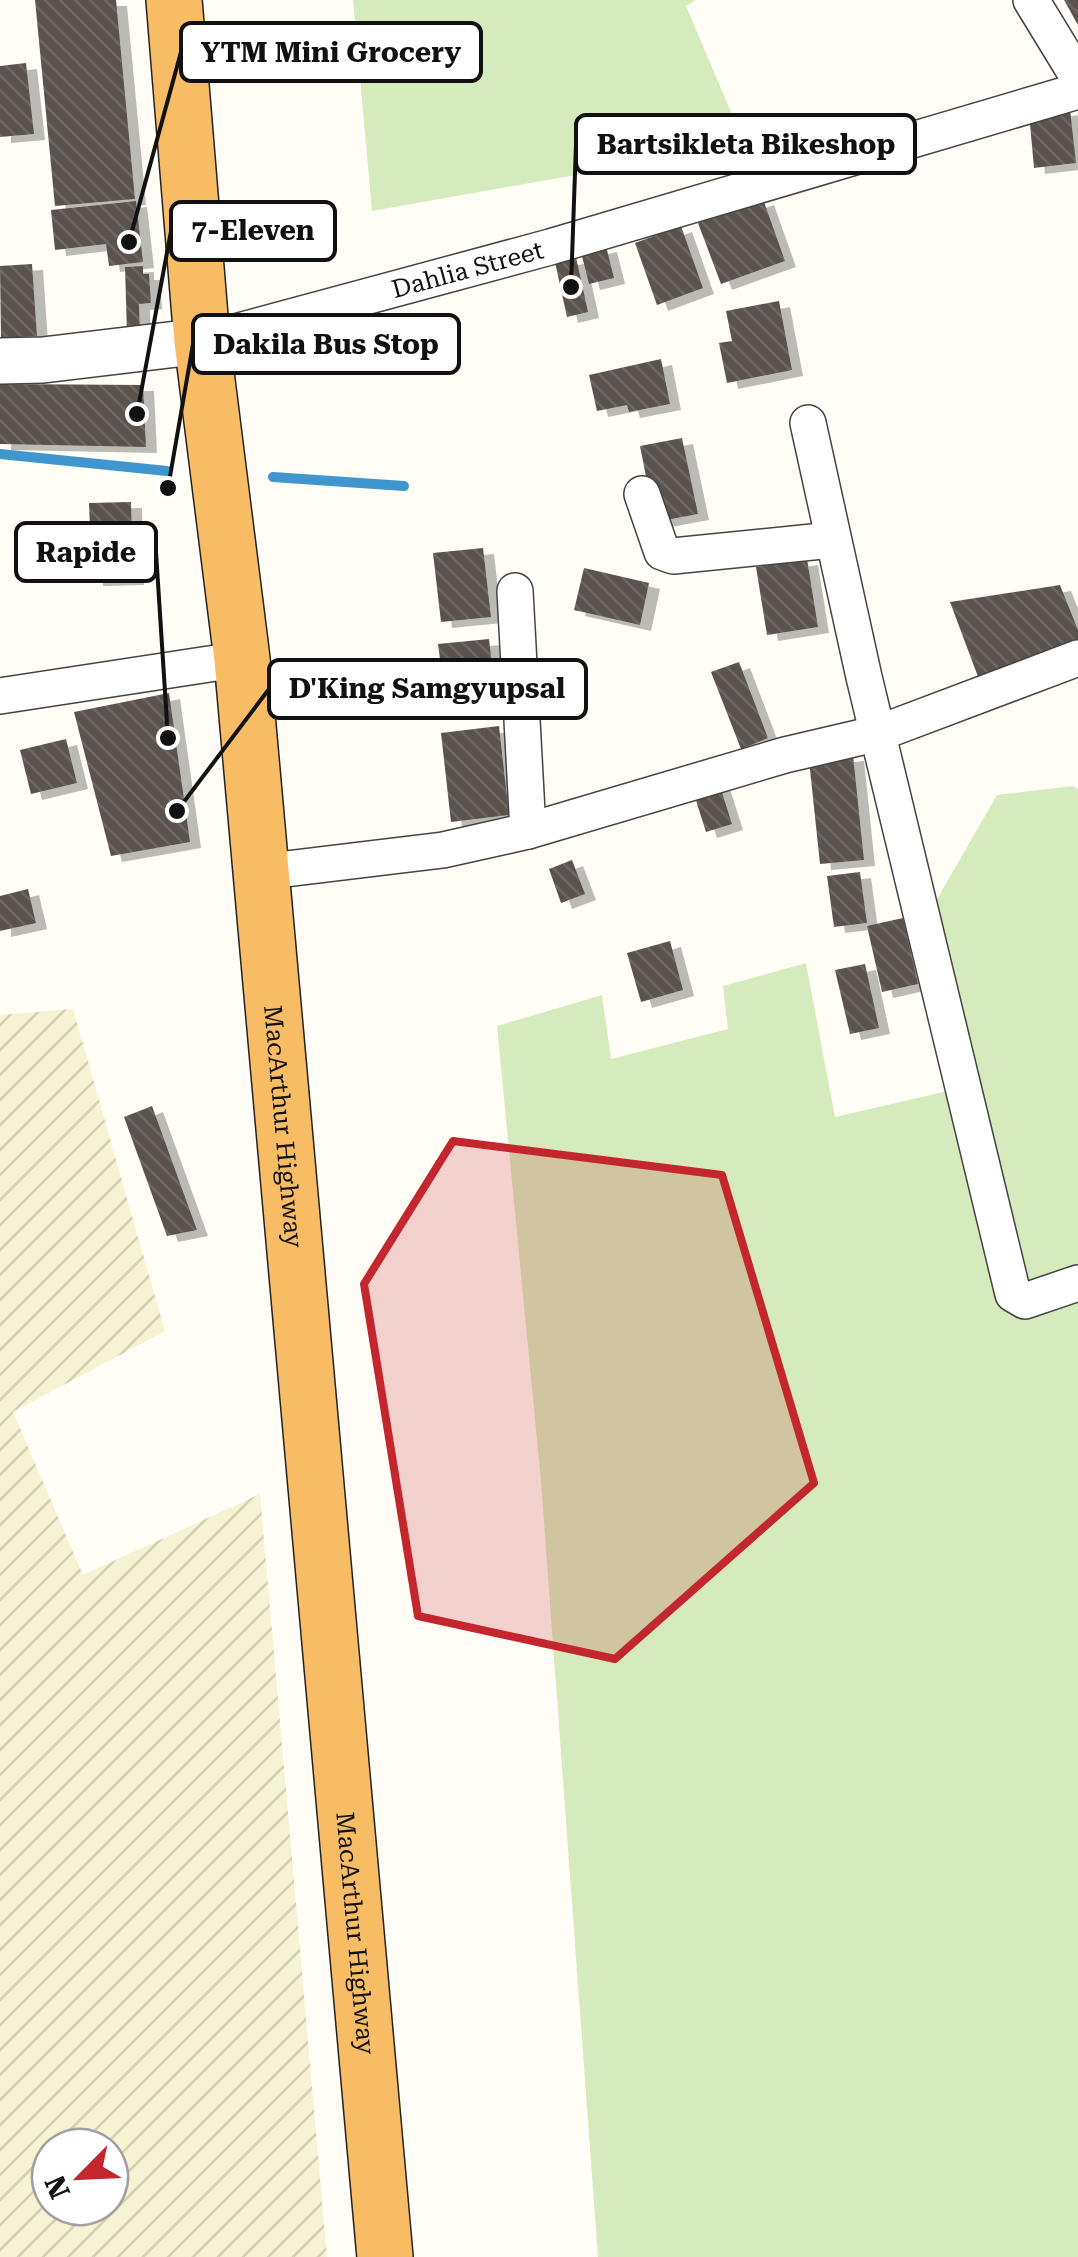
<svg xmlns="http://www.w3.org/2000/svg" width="1078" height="2257" font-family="'Roboto Serif',serif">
  <defs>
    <pattern id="farmland-furrows" width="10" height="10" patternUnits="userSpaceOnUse" patternTransform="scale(2.5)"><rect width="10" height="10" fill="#f6f3d4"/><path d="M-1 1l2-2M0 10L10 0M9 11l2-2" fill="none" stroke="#d2cfb5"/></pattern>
    <pattern id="building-back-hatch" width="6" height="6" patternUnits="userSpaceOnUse" patternTransform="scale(2.5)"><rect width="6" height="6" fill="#5a524d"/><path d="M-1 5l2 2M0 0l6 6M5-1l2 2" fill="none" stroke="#6d6662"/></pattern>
    <filter id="shadow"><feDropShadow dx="11" dy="6" stdDeviation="0" flood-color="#0004"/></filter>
  </defs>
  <rect width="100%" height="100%" fill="#fffdf5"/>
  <path fill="url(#farmland-furrows)" fill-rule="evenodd" d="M73,1009L165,1331L13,1412L83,1575L260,1494L327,2257H0V1015ZM110,2147V2207H50V2147Z"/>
  <g fill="#d5ebbd">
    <polygon points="353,0 696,0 686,6 745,145 372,211"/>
    <polygon points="1073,786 1078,789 1078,2257 598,2257 541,1481 497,1026 602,995 611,1059 728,1029 723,986 806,963 835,1117 965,1087 932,908 997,795"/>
  </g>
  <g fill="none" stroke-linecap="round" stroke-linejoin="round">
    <g stroke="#3f96cf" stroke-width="10">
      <polyline points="0,454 167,471"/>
      <polyline points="273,477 404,486"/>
    </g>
  </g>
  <g fill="url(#building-back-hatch)" filter="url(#shadow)">
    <polygon points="35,0 116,0 135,199 55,206"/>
    <polygon points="1064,0 1078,0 1078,25"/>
    <polygon points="26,63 34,134 0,137 0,66"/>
    <polygon points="1070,109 1076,163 1034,168 1029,113"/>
    <polygon points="763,199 785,261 721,284 698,223"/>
    <polygon points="136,201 143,262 109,266 106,244 55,250 51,210"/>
    <polygon points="681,226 703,288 657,305 635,243"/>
    <polygon points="606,246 614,278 589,284 581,252"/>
    <polygon points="576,257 588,312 567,317 555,262"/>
    <polygon points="32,264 37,336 1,338 0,266"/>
    <polygon points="143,266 143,274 149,274 151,303 139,304 140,333 127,334 125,267"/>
    <polygon points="779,301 792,370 727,383 719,343 732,341 726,311"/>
    <polygon points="661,359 670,404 629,412 627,405 597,411 589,375"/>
    <polygon points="0,384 143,385 146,447 0,444"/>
    <polygon points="682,438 698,514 655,522 640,446"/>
    <polygon points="131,502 133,579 92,580 89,503"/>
    <polygon points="483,548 491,617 441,622 433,553"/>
    <polygon points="807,559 818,627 767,635 756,567"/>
    <polygon points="584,568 649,583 640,625 574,610"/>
    <polygon points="1060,585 1078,630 1078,655 983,690 950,602"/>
    <polygon points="489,639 497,708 447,714 438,644"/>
    <polygon points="739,662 768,738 741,749 711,672"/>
    <polygon points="169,693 190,842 111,856 74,712"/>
    <polygon points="499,726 509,815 451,822 441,733"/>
    <polygon points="66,739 77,783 31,794 20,750"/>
    <polygon points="853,755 864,860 820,864 809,760"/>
    <polygon points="719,783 732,824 706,832 693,791"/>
    <polygon points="572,860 585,894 561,903 549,869"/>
    <polygon points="860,872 867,923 834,927 827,876"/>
    <polygon points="28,889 36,923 0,931 0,896"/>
    <polygon points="903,918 918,984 882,992 867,926"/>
    <polygon points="670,941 683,990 641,1002 627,953"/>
    <polygon points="865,964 879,1028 850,1034 835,970"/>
    <polygon points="152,1106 197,1230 167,1236 124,1117"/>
  </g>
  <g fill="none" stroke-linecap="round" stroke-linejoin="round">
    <g stroke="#444" stroke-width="38">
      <g id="minor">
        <polyline points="1031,0 1078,77"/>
        <path id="s1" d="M202,341L550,247L1078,91"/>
        <polyline points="808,423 864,677 1013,1294 1025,1301 1078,1283"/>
        <polyline points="642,494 662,552 673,556 832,540"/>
        <polyline points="515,591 528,831"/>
        <polyline points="0,696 242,659"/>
        <polyline points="261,872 443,850 528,831 785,755 879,733 1078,658"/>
      </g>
    </g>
    <g stroke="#444" stroke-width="48">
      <polyline id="tertiary" points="0,361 43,360 202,341"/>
    </g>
    <g stroke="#222" stroke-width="58">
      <g id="trunk">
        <path id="s2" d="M174,0L202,341L242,659L385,2257"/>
      </g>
    </g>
    <use href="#minor" stroke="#fff" stroke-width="35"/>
    <use href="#tertiary" stroke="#fff" stroke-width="45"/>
    <use href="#trunk" stroke="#f7bc64" stroke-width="55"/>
  </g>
  <path fill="#c4262e" fill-opacity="0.2" stroke="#c4262e" stroke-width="8" stroke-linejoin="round" d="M453,1141L722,1175L814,1483L615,1659L418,1616L364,1284Z"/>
  <g text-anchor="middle" stroke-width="10" stroke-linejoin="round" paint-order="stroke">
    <g font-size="25" fill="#111" stroke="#fff">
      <text dy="9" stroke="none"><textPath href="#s1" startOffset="275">Dahlia Street</textPath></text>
      <text dy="9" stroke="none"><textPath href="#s2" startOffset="1132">MacArthur Highway</textPath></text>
      <text dy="9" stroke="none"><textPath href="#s2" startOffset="1942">MacArthur Highway</textPath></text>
    </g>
  </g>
  <path fill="none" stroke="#111" stroke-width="4" d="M129 242L181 52M571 287L576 144M137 414L171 231M168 488L193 344M168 738L156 552M177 811L269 689"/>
  <g fill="#111" stroke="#fff" stroke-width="4">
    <circle cx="129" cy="242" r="10"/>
    <circle cx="571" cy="287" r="10"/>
    <circle cx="137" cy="414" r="10"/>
    <circle cx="168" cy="488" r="10"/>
    <circle cx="168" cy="738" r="10"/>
    <circle cx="177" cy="811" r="10"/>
  </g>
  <g fill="#fff" stroke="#111" stroke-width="4">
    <rect x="181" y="23" width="300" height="58" rx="10"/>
    <rect x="576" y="115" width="339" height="58" rx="10"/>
    <rect x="171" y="202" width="164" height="58" rx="10"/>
    <rect x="193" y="315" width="266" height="58" rx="10"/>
    <rect x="16" y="523" width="140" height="58" rx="10"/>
    <rect x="269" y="660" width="317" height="58" rx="10"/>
  </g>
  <g font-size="28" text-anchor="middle" font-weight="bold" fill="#111">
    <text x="331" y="62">YTM Mini Grocery</text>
    <text x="746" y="154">Bartsikleta Bikeshop</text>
    <text x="253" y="240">7-Eleven</text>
    <text x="326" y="354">Dakila Bus Stop</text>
    <text x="86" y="562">Rapide</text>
    <text x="427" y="698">D'King Samgyupsal</text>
  </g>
  <g transform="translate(80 2177) rotate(246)"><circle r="48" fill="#ffffff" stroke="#a0a0a0" stroke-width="2.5"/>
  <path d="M0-8L18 38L0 25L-18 38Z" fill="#c4262e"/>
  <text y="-15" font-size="28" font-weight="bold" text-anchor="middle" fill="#111111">N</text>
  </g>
</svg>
